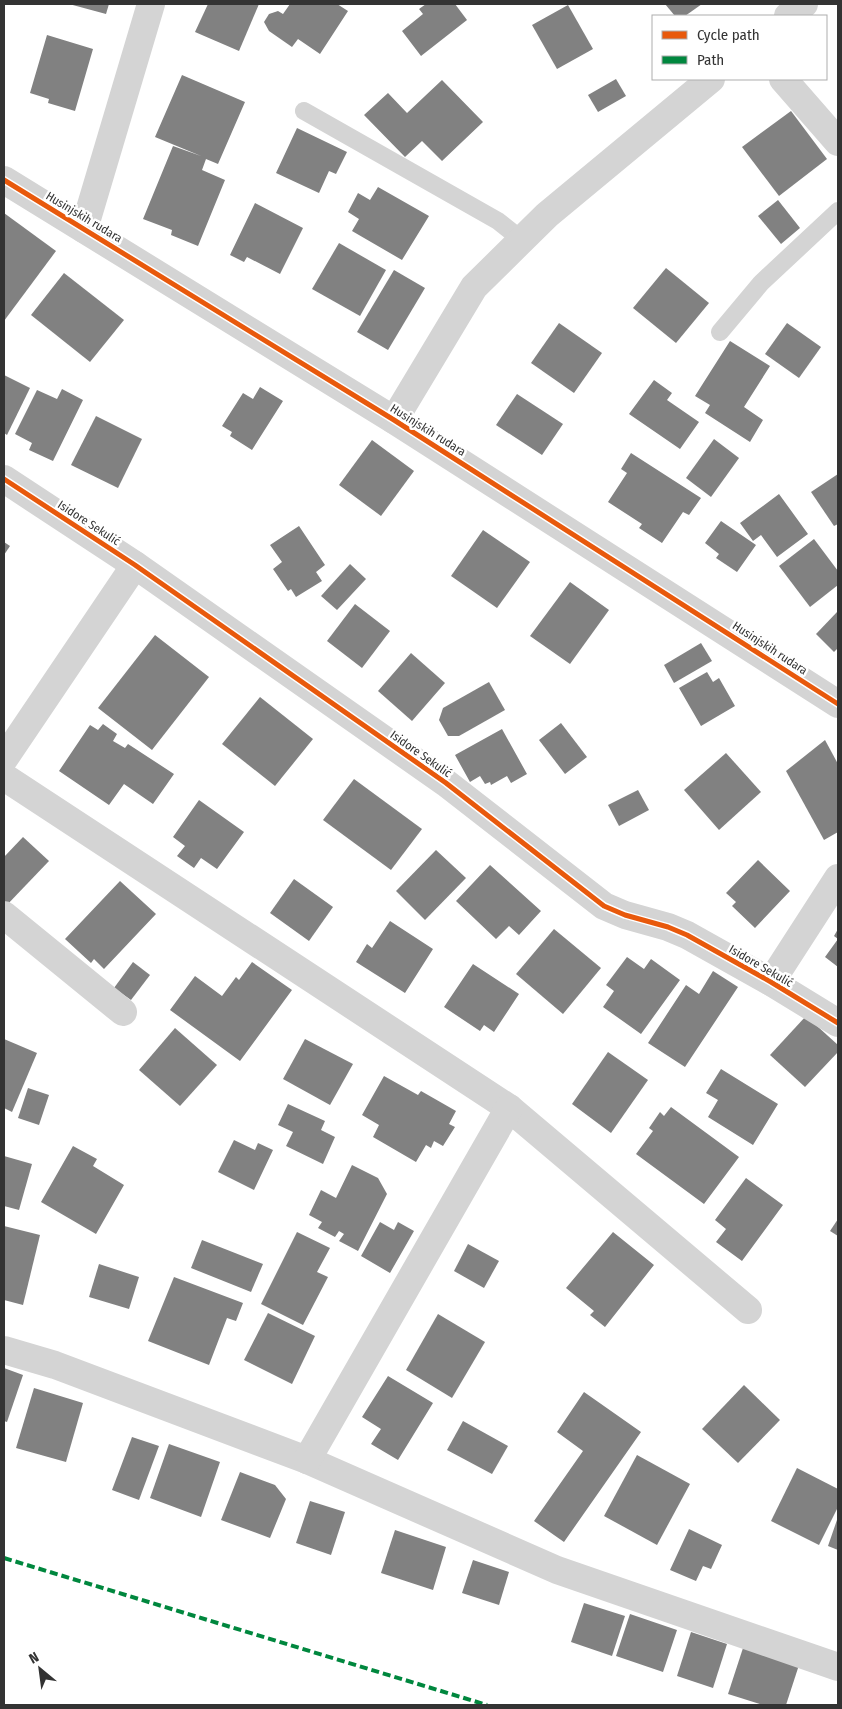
<svg xmlns="http://www.w3.org/2000/svg" width="842" height="1709" font-family="'Fira Sans Condensed',sans-serif">
  <rect width="100%" height="100%" fill="#fff"/>
  <g fill="#818181">
    <polygon points="69,4 109,4 106,14"/>
    <polygon points="208,4 259,4 239,51 195,32"/>
    <polygon points="290,4 337,4 348,11 320,54 298,39 292,47 269,31 264,22 269,14 278,11 283,14"/>
    <polygon points="426,4 455,4 467,20 421,56 402,31 423,14 419,9"/>
    <polygon points="665,4 702,4 685,16 675,16"/>
    <polygon points="568,5 593,49 557,69 532,25"/>
    <polygon points="47,35 93,49 75,111 48,103 49,99 30,93"/>
    <polygon points="182,75 245,102 218,164 206,159 202,170 225,180 198,246 171,235 172,230 143,219 173,146 201,156 155,137"/>
    <polygon points="616,79 626,96 598,112 588,95"/>
    <polygon points="442,80 483,122 442,161 422,141 405,157 364,115 388,93 407,113"/>
    <polygon points="791,111 827,159 779,196 742,147"/>
    <polygon points="297,128 347,152 336,174 329,171 319,193 276,173"/>
    <polygon points="378,187 429,216 402,260 352,231 359,219 348,212 358,193 370,200"/>
    <polygon points="778,200 800,228 781,244 758,216"/>
    <polygon points="255,203 303,228 280,274 247,257 244,262 230,255"/>
    <polygon points="4,213 56,251 4,321"/>
    <polygon points="339,243 386,270 360,316 312,289"/>
    <polygon points="666,268 709,303 676,343 633,308"/>
    <polygon points="394,270 425,288 388,350 357,332"/>
    <polygon points="64,273 124,320 90,362 31,315"/>
    <polygon points="559,323 602,353 574,393 531,363"/>
    <polygon points="787,323 821,347 799,378 765,354"/>
    <polygon points="730,341 770,366 744,407 763,420 750,442 705,413 710,405 695,396"/>
    <polygon points="4,375 30,388 7,435 4,433"/>
    <polygon points="654,380 672,393 667,400 699,422 680,449 629,414"/>
    <polygon points="260,387 283,401 252,450 230,436 232,432 222,426 243,393 253,399"/>
    <polygon points="62,389 83,400 53,461 29,450 32,443 15,434 37,390 57,399"/>
    <polygon points="517,394 563,424 542,455 496,425"/>
    <polygon points="96,416 142,439 118,488 71,465"/>
    <polygon points="714,439 739,458 711,497 686,478"/>
    <polygon points="372,440 414,471 381,516 339,485"/>
    <polygon points="631,453 701,498 689,515 683,512 662,543 639,528 642,524 608,502 627,473 621,469"/>
    <polygon points="838,474 838,524 834,526 811,492"/>
    <polygon points="779,494 808,534 777,557 761,535 753,541 740,523"/>
    <polygon points="721,521 756,545 737,572 716,558 719,554 705,543"/>
    <polygon points="299,526 325,565 316,572 322,581 296,597 291,589 288,591 273,569 282,562 270,545"/>
    <polygon points="483,530 530,562 497,608 451,576"/>
    <polygon points="814,539 838,571 838,585 810,607 779,566"/>
    <polygon points="4,542 10,546 4,555"/>
    <polygon points="350,564 366,579 337,610 321,596"/>
    <polygon points="570,582 609,610 570,664 530,636"/>
    <polygon points="355,604 390,631 362,668 327,641"/>
    <polygon points="838,611 838,648 834,652 816,634"/>
    <polygon points="155,635 209,677 152,750 98,708"/>
    <polygon points="701,643 712,661 674,683 664,665"/>
    <polygon points="411,653 445,683 412,721 378,691"/>
    <polygon points="707,672 713,682 719,678 735,706 701,726 679,688"/>
    <polygon points="489,682 505,710 459,736 448,736 439,720 443,708"/>
    <polygon points="260,697 313,739 275,786 222,744"/>
    <polygon points="561,723 587,757 565,774 539,740"/>
    <polygon points="103,724 117,734 113,741 125,748 128,744 174,774 153,804 124,784 109,805 59,771 90,725 98,730"/>
    <polygon points="502,729 527,774 511,783 507,776 491,785 490,782 485,784 480,776 470,782 455,755"/>
    <polygon points="825,740 838,764 838,832 824,840 786,771"/>
    <polygon points="726,753 761,792 719,830 684,790"/>
    <polygon points="354,779 422,829 391,870 323,820"/>
    <polygon points="638,790 649,810 619,826 608,805"/>
    <polygon points="199,800 244,832 217,869 201,858 194,868 177,856 185,846 173,837"/>
    <polygon points="23,837 49,861 4,908 4,857"/>
    <polygon points="436,850 466,878 425,920 396,891"/>
    <polygon points="758,860 790,891 755,928 732,906 736,902 726,893"/>
    <polygon points="490,865 541,911 519,935 509,926 496,939 456,901"/>
    <polygon points="294,879 333,907 309,941 270,913"/>
    <polygon points="120,881 156,914 104,969 94,959 91,963 65,939"/>
    <polygon points="390,921 433,949 405,993 356,962 367,944 372,948"/>
    <polygon points="554,929 601,968 563,1014 516,974"/>
    <polygon points="838,929 838,967 825,957 838,939 834,936"/>
    <polygon points="627,957 644,969 651,959 680,980 641,1034 603,1007 614,991 606,985"/>
    <polygon points="133,962 150,975 131,1000 114,988"/>
    <polygon points="252,962 292,990 240,1061 170,1010 195,976 222,996 236,977 239,980"/>
    <polygon points="473,964 519,994 494,1032 484,1025 480,1031 444,1007"/>
    <polygon points="713,971 738,987 685,1067 648,1043 686,985 699,994"/>
    <polygon points="806,1016 838,1045 838,1052 805,1087 770,1055"/>
    <polygon points="175,1028 217,1065 180,1106 139,1070"/>
    <polygon points="4,1039 37,1053 12,1112 4,1108"/>
    <polygon points="305,1039 353,1064 330,1105 283,1079"/>
    <polygon points="608,1052 648,1080 611,1133 572,1104"/>
    <polygon points="721,1069 778,1104 753,1145 708,1117 718,1100 706,1093"/>
    <polygon points="384,1076 418,1095 421,1091 456,1111 449,1124 455,1127 443,1146 434,1141 431,1148 426,1145 416,1162 373,1137 379,1125 362,1115"/>
    <polygon points="28,1088 49,1095 39,1125 18,1118"/>
    <polygon points="288,1104 325,1121 321,1130 335,1137 323,1164 286,1146 293,1132 278,1125"/>
    <polygon points="671,1107 739,1157 704,1204 636,1154 653,1131 649,1128 660,1112 664,1116"/>
    <polygon points="234,1140 255,1150 258,1143 273,1150 254,1190 218,1172"/>
    <polygon points="73,1146 97,1159 93,1166 124,1185 96,1234 41,1202"/>
    <polygon points="4,1156 32,1164 19,1210 4,1206"/>
    <polygon points="352,1165 378,1178 387,1194 358,1251 339,1241 344,1234 339,1231 335,1237 318,1228 322,1222 309,1215 321,1190 336,1198"/>
    <polygon points="746,1178 783,1205 742,1261 716,1242 726,1229 715,1220"/>
    <polygon points="838,1219 838,1236 830,1231"/>
    <polygon points="380,1222 394,1230 398,1222 414,1231 390,1273 361,1256"/>
    <polygon points="4,1226 40,1235 23,1305 4,1300"/>
    <polygon points="297,1232 330,1248 317,1272 328,1277 303,1325 261,1304"/>
    <polygon points="613,1232 654,1265 605,1327 590,1315 594,1311 566,1288"/>
    <polygon points="202,1240 263,1264 251,1292 191,1268"/>
    <polygon points="468,1244 499,1261 484,1288 454,1271"/>
    <polygon points="99,1264 139,1277 129,1309 89,1297"/>
    <polygon points="174,1277 243,1303 236,1321 227,1318 209,1365 148,1341"/>
    <polygon points="268,1313 315,1336 292,1384 244,1360"/>
    <polygon points="438,1314 485,1342 452,1398 406,1370"/>
    <polygon points="4,1368 23,1375 7,1422 4,1421"/>
    <polygon points="388,1376 433,1403 398,1460 371,1444 381,1429 362,1417"/>
    <polygon points="744,1385 780,1420 738,1463 702,1429"/>
    <polygon points="34,1388 83,1403 66,1462 16,1448"/>
    <polygon points="584,1392 641,1432 564,1542 534,1521 583,1451 557,1432"/>
    <polygon points="463,1421 508,1446 492,1474 447,1450"/>
    <polygon points="132,1437 159,1446 139,1500 112,1490"/>
    <polygon points="169,1444 220,1462 201,1517 150,1498"/>
    <polygon points="637,1455 690,1484 657,1545 604,1516"/>
    <polygon points="797,1468 838,1489 838,1507 819,1545 771,1521"/>
    <polygon points="240,1472 275,1485 286,1499 270,1538 221,1520"/>
    <polygon points="310,1501 345,1512 331,1555 296,1543"/>
    <polygon points="838,1517 838,1550 828,1546"/>
    <polygon points="689,1529 722,1545 711,1569 703,1566 696,1581 670,1570"/>
    <polygon points="395,1530 446,1547 433,1590 381,1573"/>
    <polygon points="473,1560 509,1572 499,1605 462,1593"/>
    <polygon points="584,1603 625,1616 612,1656 571,1642"/>
    <polygon points="630,1614 677,1630 663,1672 616,1656"/>
    <polygon points="691,1632 727,1644 713,1688 677,1676"/>
    <polygon points="743,1648 799,1665 786,1705 763,1705 728,1694"/>
  </g>
  <g fill="none" stroke-linecap="round" stroke-linejoin="round">
    <g stroke="#d4d4d4" stroke-width="18">
      <polyline points="304,111 498,221 522,240"/>
      <polyline points="720,332 761,283 838,211"/>
    </g>
    <g stroke="#d4d4d4" stroke-width="28">
      <polyline points="788,16 804,4"/>
      <polyline points="783,79 838,142"/>
      <polyline points="4,180 394,420 838,704"/>
      <polyline points="84,229 151,4"/>
      <polyline points="394,420 474,287 547,215 711,79"/>
      <polyline points="4,479 135,565 446,783 604,906 625,915 668,927 687,935 771,982 838,1023"/>
      <polyline points="4,759 135,565"/>
      <polyline points="4,777 509,1108 748,1310"/>
      <polyline points="4,915 123,1012"/>
      <polyline points="771,982 838,878"/>
      <polyline points="4,1350 55,1365 307,1460 557,1570 838,1667"/>
      <polyline points="307,1460 509,1108"/>
    </g>
    <polyline stroke="#00873e" stroke-width="4" stroke-dasharray="8 4" stroke-linecap="butt" points="4,1558 487,1705"/>
    <g stroke="#fff" stroke-width="8">
      <g id="cycleway">
        <polyline points="4,180 394,420 838,704"/>
        <polyline points="4,479 135,565 446,783 604,906 625,915 668,927 687,935 771,982 838,1023"/>
      </g>
    </g>
    <use href="#cycleway" stroke="#e8590c" stroke-width="5"/>
  </g>
  <g text-anchor="middle" stroke-width="5" stroke-linejoin="round" paint-order="stroke">
    <g font-size="12" fill="#333" stroke="#fff">
      <text transform="translate(84 217) rotate(31)" y="4">Husinjskih rudara</text>
      <text transform="translate(428 430) rotate(32)" y="4">Husinjskih rudara</text>
      <text transform="translate(89 523) rotate(33)" y="4">Isidore Sekulić</text>
      <text transform="translate(770 648) rotate(33)" y="4">Husinjskih rudara</text>
      <text transform="translate(421 754) rotate(35)" y="4">Isidore Sekulić</text>
      <text transform="translate(761 966) rotate(30)" y="4">Isidore Sekulić</text>
    </g>
  </g>
  <rect width="842" height="1709" fill="none" stroke="#333333" stroke-width="10"/>
  <rect x="652" y="15" width="175" height="65" fill="#ffffff" stroke="#adadad"/>
  <rect x="662" y="31" width="25" height="8" fill="#e8590c" stroke="#adadad"/>
  <text x="697" y="40" font-size="15" fill="#333333">Cycle path</text>
  <rect x="662" y="56" width="25" height="8" fill="#00873e" stroke="#adadad"/>
  <text x="697" y="65" font-size="15" fill="#333333">Path</text>
  <g transform="translate(40 1669) rotate(331)" stroke="#ffffff" stroke-width="4" paint-order="stroke">
  <path d="M0-4L9 19L0 12L-9 19Z" fill="#333333"/>
  <text y="-8" font-size="14" font-weight="bold" text-anchor="middle" fill="#333333">N</text>
  </g>
</svg>
